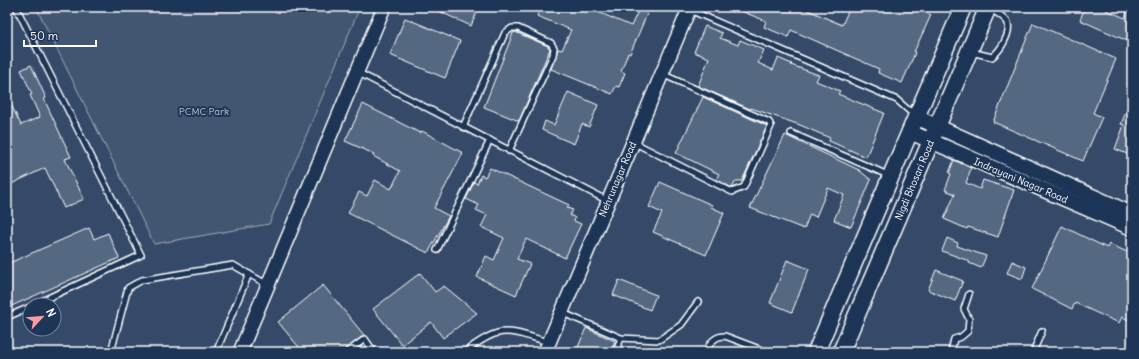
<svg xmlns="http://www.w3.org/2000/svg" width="1139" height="359" font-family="Delius,sans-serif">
  <rect width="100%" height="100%" fill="#263d5e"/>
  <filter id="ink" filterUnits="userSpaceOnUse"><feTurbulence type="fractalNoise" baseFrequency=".025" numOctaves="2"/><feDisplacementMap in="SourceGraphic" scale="8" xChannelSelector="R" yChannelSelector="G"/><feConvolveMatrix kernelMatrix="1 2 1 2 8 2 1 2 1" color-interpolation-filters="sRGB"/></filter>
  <g filter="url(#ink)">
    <g fill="#344a68" fill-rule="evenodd">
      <path d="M7,7H959L813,352H7ZM30,305H54V329H30Z"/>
      <polygon points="994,7 1132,7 1132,352 849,352"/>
    </g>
    <polygon fill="#425672" stroke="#a0aab8" points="36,7 360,7 269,224 154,244"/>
    <g fill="#556781" stroke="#fff">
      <polygon points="430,7 479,7 471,26"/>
      <polygon points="541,7 586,7 631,26 640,7 650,7 630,54 628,53 621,71 625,73 619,87 616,86 612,94 551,69 558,49 562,50 571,30 537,16"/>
      <polygon points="731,7 801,7 842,25 850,7 915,7 931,15 914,52 915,53 902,83 878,73 879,69 791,30 788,37 764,27 766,21"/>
      <polygon points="1085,7 1099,7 1125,18 1129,7 1132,7 1132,43 1080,20"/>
      <polygon points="405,18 460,41 445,78 390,55"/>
      <polygon points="1033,23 1116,59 1093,113 1102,117 1083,161 993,122"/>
      <polygon points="705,26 722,33 720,38 738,45 740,40 764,50 758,63 773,70 778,58 792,64 791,65 819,75 816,81 840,91 838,94 884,113 866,157 829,141 830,138 800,125 751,108 750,109 698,86 709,58 694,52"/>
      <polygon points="515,32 548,46 550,49 519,121 484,107 513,33"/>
      <polygon points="31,65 46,98 44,99 71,157 65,159 84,199 64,208 45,168 7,186 7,96 21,125 40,117 30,95 32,94 21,70"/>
      <polygon points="568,92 598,105 589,127 582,124 574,144 542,130 545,121 554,125"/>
      <polygon points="703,97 767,126 742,181 736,181 732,188 716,179 719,174 676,153"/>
      <polygon points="1132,97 1132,156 1115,149 1124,125 1121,124"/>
      <polygon points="363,104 420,133 422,131 463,153 434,208 449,216 428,253 348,213 359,192 367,196 375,180 391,189 400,171 373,156 374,154 345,141"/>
      <polygon points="785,135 859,170 871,180 851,227 834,220 844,195 828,188 816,217 810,214 804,229 750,208"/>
      <polygon points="954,160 971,168 966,183 980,189 983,180 1014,190 998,237 968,227 967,229 944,219 955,194 945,190 951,174 949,173"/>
      <polygon points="490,168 569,205 567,208 573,210 570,215 575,218 574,221 581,224 565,258 526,239 517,259 530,264 516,295 477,277 486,256 494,260 504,238 481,227 487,215 476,210 479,205 466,199 474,182 477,184 481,175 485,177"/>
      <polygon points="660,182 712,205 711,207 724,213 706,255 653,232 662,213 649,207"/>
      <polygon points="1062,226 1107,248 1109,244 1132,254 1132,321 1122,317 1119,323 1075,303 1072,309 1032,289"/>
      <polygon points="89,228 94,239 108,233 119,258 7,308 7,264"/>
      <polygon points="947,238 958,243 957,246 986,256 981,268 969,263 969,261 942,251"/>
      <polygon points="787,260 809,269 792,312 770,303"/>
      <polygon points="1012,261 1026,267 1022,279 1007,273"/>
      <polygon points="936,270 963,281 955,301 928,290"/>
      <polygon points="420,273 435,292 444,286 477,313 443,338 431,322 402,345 373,309"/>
      <polygon points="619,280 656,295 650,310 613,295"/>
      <polygon points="323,285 364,335 342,352 303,352 278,322"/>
      <polygon points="586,328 615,341 611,352 576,352"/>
    </g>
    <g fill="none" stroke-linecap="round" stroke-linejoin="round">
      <g stroke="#fff" stroke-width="8">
        <g id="service">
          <polyline points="16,7 141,255 33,305"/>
          <polyline points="690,10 897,100 915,116"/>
          <path d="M971,52L992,57C1000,51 1011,34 1008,23C1005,17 996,13 991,9"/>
          <polyline points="357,72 608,201"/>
          <polyline points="463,127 505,33 512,28 518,28 551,43 554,48 553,55 509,151"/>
          <polyline points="791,133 890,176"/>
          <polyline points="633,142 732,192 744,187 771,126 769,122 662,74"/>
          <polyline points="437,250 490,140"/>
          <polyline points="563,313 621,338 659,340 681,325 698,302"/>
          <polyline points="7,317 30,307"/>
          <polyline points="111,352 128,288 142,280 233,265 268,285"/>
          <polyline points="216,352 249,274"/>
          <polyline points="347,352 365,339 374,352"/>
          <path d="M465,352C501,324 507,330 548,342"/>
          <polyline points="616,352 621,338"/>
          <path d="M706,352C710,343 714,336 725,336L765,351"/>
          <polyline points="951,352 954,339 961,337 968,331 969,319 964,309 969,294"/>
          <polyline points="1033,352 1042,331"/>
        </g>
      </g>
      <g stroke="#fff" stroke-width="16">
        <g id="tertiary">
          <polyline points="240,352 384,7"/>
          <polyline points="545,352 690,7"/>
        </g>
      </g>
      <g stroke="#fff" stroke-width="17">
        <g id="secondary">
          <polyline points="916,117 1132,214"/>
          <polyline points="910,132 1132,228"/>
        </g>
      </g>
      <g stroke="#fff" stroke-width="19">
        <g id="primary">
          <polyline points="816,352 963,7"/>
          <polyline points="841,352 988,7"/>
        </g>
      </g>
      <use href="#service" stroke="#1d3557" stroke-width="5"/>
      <use href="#tertiary" stroke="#1d3557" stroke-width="13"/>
      <use href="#secondary" stroke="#1d3557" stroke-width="14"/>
      <use href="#primary" stroke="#1d3557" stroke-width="16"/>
    </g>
  </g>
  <g text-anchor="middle" stroke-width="4" stroke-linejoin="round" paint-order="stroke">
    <g font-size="10" fill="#bdc4ce" stroke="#1d3557">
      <text x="204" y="115">PCMC Park</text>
    </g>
    <g font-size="10" fill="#fff" stroke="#1d3557">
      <text transform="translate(617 179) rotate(-67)" y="4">Nehrunagar Road</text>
      <text transform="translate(914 180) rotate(-67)" y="4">Nigdi Bhosari Road</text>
      <text transform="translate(1021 180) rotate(23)" y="4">Indrayani Nagar Road</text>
    </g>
  </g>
  <rect width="1139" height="359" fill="none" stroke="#1d3557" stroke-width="24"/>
  <rect x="12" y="12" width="1115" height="335" fill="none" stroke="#fff" stroke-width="1.5" filter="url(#ink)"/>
  <g transform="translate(42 317) rotate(64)"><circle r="19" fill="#1d3557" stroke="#77869a"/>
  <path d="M0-3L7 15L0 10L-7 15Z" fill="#ff9aa2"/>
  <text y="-6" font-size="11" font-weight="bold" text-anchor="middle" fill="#ffffff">N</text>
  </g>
  <path d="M24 40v6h72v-6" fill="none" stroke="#ffffff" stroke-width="2"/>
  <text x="30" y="40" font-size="12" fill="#ffffff" stroke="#1d3557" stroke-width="3" paint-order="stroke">50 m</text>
</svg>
